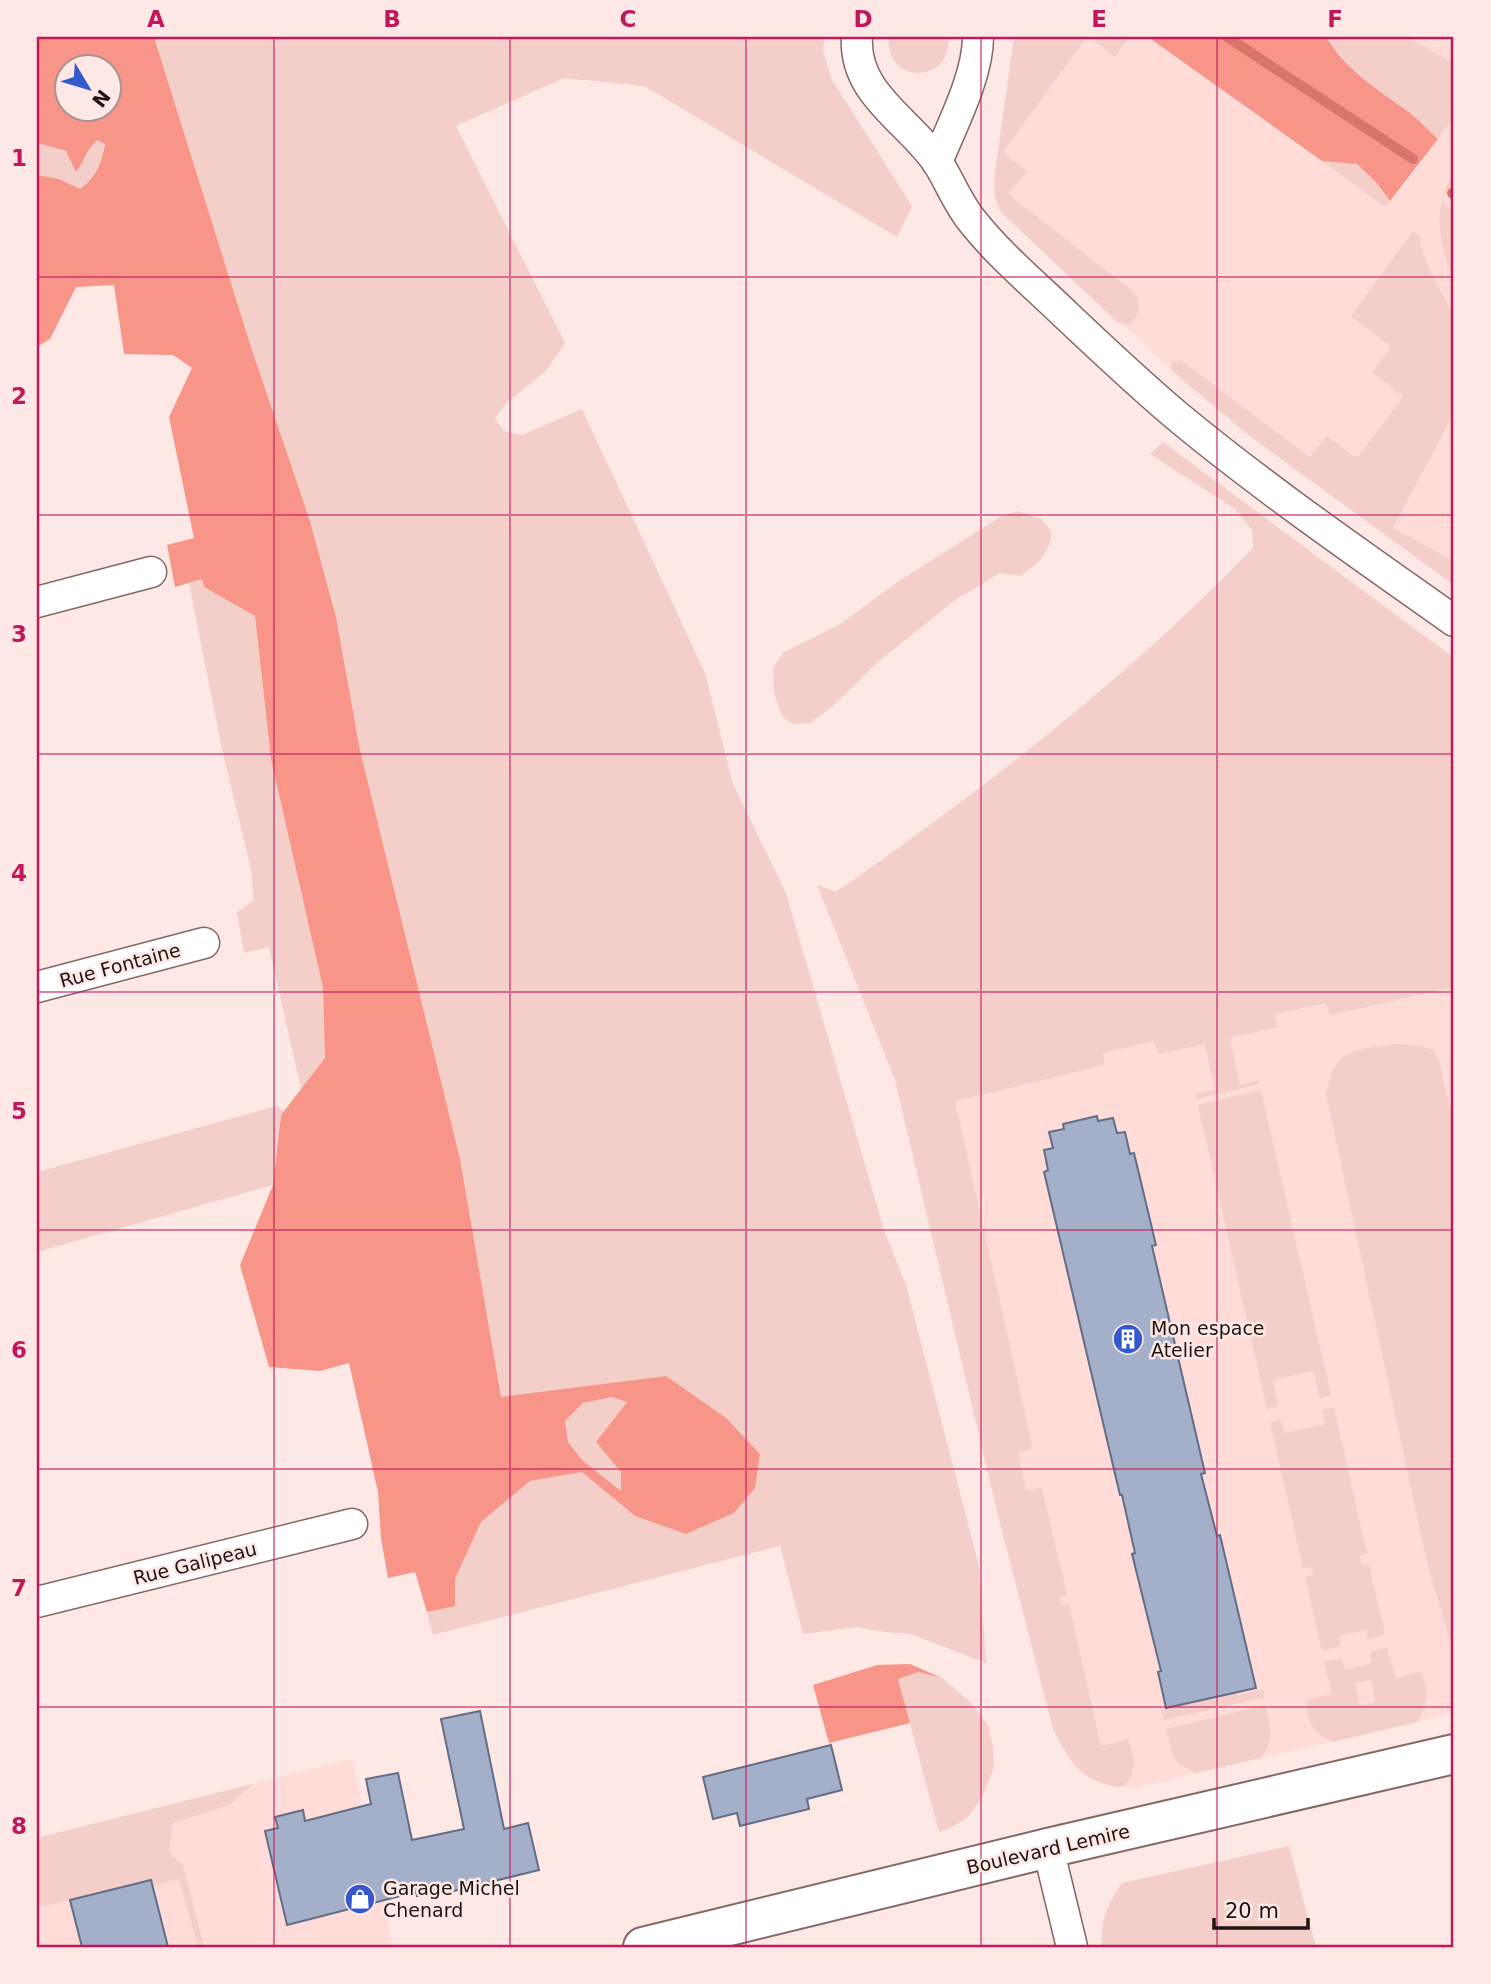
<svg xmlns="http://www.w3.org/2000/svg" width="1491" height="1984" font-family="'DejaVu Sans',sans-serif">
  <rect width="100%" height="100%" fill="#fde8e5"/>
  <g fill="#ffdcd7">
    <polygon points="1014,37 1148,37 1385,206 1411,177 1454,117 1454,585 1251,437 1190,387 1000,211 995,197 994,180"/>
    <polygon points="1408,37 1454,37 1454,64"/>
    <polygon points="1454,953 1454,1713 1136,1787 1116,1787 1101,1783 1080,1772 1068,1757 1053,1729 997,1511 895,1080"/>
    <polygon points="352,1759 393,1947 37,1947 37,1838"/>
  </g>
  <g fill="#f4cec9" fill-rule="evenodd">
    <polygon points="154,37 824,37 823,50 832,80 912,206 897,237 644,86 564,78 456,126 565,343 546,371 504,405 495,419 504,431 522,435 582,409 705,673 733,784 786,893 884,1230 906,1285 979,1566 986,1663 911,1634 884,1632 858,1627 803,1634 780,1546 433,1635 427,1612 454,1605 455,1579 481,1522 530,1481 582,1472 635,1516 686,1534 734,1513 755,1488 760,1454 666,1376 501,1398 460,1159 360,750 336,617 310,521 251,347"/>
    <path d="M889,37H948C953,85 884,85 889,37Z"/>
    <path d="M1014,37H1087L1003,152L1027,171L1008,194L1134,292C1142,305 1140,315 1129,325L1117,322L1000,211L995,197L994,180Z"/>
    <polygon points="1089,37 1129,37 1115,57"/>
    <path d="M1326,37H1408L1454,64V117L1438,139C1429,131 1420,121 1410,113C1378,89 1347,72 1326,37Z"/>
    <path d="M97,140L105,143C102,162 96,178 80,189L59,179L37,175V143L86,158L88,148Z"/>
    <polygon points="1322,161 1357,164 1376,182 1390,201 1385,207"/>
    <path d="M1454,172V183L1441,200L1454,211V280C1438,245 1432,206 1454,172Z"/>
    <polygon points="1413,231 1421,238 1420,243 1430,271 1454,315 1454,413 1393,528 1454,561 1454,585 1251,437 1171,370 1172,362 1181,360 1310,457 1327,436 1357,458 1403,397 1372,372 1391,347 1351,316"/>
    <path d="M1163,442L1454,658V987L1330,1015L1326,1003L1275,1014L1277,1027L1230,1038L1240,1085L1259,1080V1084L1197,1099L1196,1094L1215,1090L1205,1044L1158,1054L1154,1041L1103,1053L1105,1065L955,1101L1033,1449L1018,1452L1026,1490L1042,1488L1067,1595L1060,1597L1061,1605L1069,1604L1101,1746L1128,1740C1135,1759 1138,1772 1123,1787C1081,1783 1071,1763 1053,1729L997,1511L895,1080L817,885L836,892C984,789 1128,678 1253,548L1252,530L1235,509L1150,454Z"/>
    <path d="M1018,511L1041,519L1052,532C1048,557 1039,561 1021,576L1000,573L955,600L878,662L834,705L810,723L792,724L782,716L774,693L773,668L784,652L839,625L899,581L1000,517Z"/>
    <polygon points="202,579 204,587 255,616 271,759 323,988 325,1058 301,1089 269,947 244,953 237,912 253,901 252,873 222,749 189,583"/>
    <path d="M1394,1044L1419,1046L1433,1050L1439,1061L1454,1123V1654L1427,1563L1326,1094C1336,1047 1351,1051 1394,1044Z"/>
    <polygon points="1261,1090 1331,1395 1320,1398 1313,1371 1273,1380 1278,1406 1267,1409 1198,1105"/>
    <polygon points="277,1106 284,1111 281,1115 273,1185 37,1252 37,1172"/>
    <polygon points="612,1397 627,1402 596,1442 621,1472 622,1492 582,1460 567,1442 565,1421 583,1403"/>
    <polygon points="1334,1407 1367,1554 1359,1556 1362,1565 1369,1564 1385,1635 1368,1639 1366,1630 1339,1636 1341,1646 1322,1651 1305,1577 1313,1575 1311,1567 1303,1568 1270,1422 1281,1420 1285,1433 1325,1424 1322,1410"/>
    <path d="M1387,1647L1396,1678L1421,1671C1429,1693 1429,1703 1417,1722L1333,1742C1311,1732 1309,1723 1305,1700L1332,1694L1324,1662L1342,1659L1345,1670L1372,1663L1370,1652ZM1371,1680L1375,1702L1360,1706L1355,1683Z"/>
    <polygon points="919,1672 942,1678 970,1702 988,1725 993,1746 994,1767 982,1798 967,1818 950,1828 939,1832 898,1679"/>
    <polygon points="1263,1689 1265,1697 1164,1720 1162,1712 1166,1708 1208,1698 1209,1699 1237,1693 1238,1695"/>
    <path d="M1265,1705C1269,1724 1276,1743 1260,1758L1196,1773L1178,1764L1173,1756L1166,1729Z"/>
    <polygon points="253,1784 229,1805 173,1823 169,1852 183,1865 204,1947 198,1947 179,1879 153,1886 151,1880 41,1907 37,1895 37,1838"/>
    <path d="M1289,1846L1316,1947H1102C1100,1921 1107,1904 1122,1883Z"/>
  </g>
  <g fill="#f89589" fill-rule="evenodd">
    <path d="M37,37H154L251,347L310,521L336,617L360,750L460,1159L501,1397L666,1376L726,1418L760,1454L755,1488L734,1513L686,1534L635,1516L582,1472L530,1481L481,1522L455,1579V1606L427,1612L415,1572L388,1578L381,1538L378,1492L349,1363L320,1371L269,1367L240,1265L273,1185L281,1115L325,1058L323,988L271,759L255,616L204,587L202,579L175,587L167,545L194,538L169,417L192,368L173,355L124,354L114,285L76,287L50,339L37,347V175L59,179L80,189C96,178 102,162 105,144L97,140C87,149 84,161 76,172L66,151L37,143ZM66,66H108V108H66ZM612,1397L627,1402L596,1442L621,1472V1491L582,1460L568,1442L565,1421L583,1403Z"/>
    <path d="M1148,37H1326C1347,72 1378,89 1410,113C1420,121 1429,131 1438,139L1390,201L1376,182L1357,164L1322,161Z"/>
    <polygon points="910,1664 942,1678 919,1672 898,1679 910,1723 829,1743 813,1685 877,1665"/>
  </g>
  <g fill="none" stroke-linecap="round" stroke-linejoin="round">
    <g stroke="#d7776c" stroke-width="10">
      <polyline points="1227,37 1413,159"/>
      <polyline points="1452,193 1454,195"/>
    </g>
  </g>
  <g fill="#a4b0c9" stroke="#636d85" stroke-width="2">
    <polygon points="1097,1116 1098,1121 1113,1118 1117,1133 1125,1132 1130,1154 1134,1153 1156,1245 1152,1246 1205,1473 1201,1474 1217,1536 1220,1535 1256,1688 1166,1708 1158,1672 1161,1671 1132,1554 1135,1553 1122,1495 1120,1495 1044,1172 1048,1170 1044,1150 1053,1148 1049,1132 1064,1129 1063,1124"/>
    <polygon points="480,1711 504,1829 528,1823 539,1870 433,1896 432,1892 417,1896 416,1892 287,1925 265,1831 278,1828 275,1817 303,1810 305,1821 371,1804 366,1779 398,1773 412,1840 464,1829 441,1719"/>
    <polygon points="831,1745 842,1790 807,1799 809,1809 740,1826 737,1813 713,1819 703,1777"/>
    <polygon points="151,1880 168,1947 82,1947 70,1900"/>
  </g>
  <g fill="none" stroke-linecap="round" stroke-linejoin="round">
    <g stroke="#856763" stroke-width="33">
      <g id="street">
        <path d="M857,37C853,94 910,121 938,163C950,182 958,204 973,222C1000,256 1035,285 1067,316C1103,350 1139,384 1177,416C1265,489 1361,555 1454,621"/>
        <path d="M937,162C952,125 978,76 978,37"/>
        <polyline points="37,602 151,572"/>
        <polyline points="37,987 204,943"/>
        <polyline points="37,1602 352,1524"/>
        <polyline points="1048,1848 1072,1947"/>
      </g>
    </g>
    <g stroke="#856763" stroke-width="42">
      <polyline id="secondary" points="643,1947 1048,1848 1454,1754"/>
    </g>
    <use href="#street" stroke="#fff" stroke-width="30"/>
    <use href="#secondary" stroke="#fff" stroke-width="38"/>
  </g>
  <path fill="none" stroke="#c2185b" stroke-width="2" stroke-opacity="0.55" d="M274,37V1947M510,37V1947M746,37V1947M981,37V1947M1217,37V1947M37,277H1454M37,515H1454M37,754H1454M37,992H1454M37,1230H1454M37,1469H1454M37,1707H1454"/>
  <defs>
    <g id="building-disc" transform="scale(1.575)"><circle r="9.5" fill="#3459ca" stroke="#fde8e5"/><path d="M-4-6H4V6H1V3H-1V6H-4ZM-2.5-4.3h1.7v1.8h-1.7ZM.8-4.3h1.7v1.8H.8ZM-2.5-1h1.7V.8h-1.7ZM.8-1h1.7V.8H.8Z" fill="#fff"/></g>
    <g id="shop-disc" transform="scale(1.575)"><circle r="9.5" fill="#3459ca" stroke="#fde8e5"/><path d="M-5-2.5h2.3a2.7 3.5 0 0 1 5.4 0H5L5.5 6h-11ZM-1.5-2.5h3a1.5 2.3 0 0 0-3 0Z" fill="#fff"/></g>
  </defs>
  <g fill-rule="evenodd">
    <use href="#building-disc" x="1128" y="1339"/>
    <use href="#shop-disc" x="360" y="1899"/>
  </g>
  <g text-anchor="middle" stroke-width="5" stroke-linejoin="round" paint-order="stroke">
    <g font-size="19" fill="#1f1412" stroke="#fde8e5">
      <text transform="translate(120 965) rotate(-15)" y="7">Rue Fontaine</text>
      <text transform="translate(195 1563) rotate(-14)" y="7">Rue Galipeau</text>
      <text transform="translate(1048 1849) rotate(-13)" y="7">Boulevard Lemire</text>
    </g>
    <g font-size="19" fill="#1f1412" stroke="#fde8e5" text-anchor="start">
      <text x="1151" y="1335">Mon espace<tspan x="1151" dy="22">Atelier</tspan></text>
      <text x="383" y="1895">Garage Michel<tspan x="383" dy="22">Chenard</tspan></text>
    </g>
  </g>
  <rect width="1491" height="1984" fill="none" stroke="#fde8e5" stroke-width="77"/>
  <g transform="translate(88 88) rotate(128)"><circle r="33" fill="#fde8e5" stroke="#a49391" stroke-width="2"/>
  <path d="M0-5L12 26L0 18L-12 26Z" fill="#3459ca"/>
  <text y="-10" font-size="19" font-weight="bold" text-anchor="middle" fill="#1f1412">N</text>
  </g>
  <path d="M1214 1918v10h94v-10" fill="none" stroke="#1f1412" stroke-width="3.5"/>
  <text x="1225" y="1918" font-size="21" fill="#1f1412" stroke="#fde8e5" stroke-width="5" paint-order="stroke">20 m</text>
  <rect x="38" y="38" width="1414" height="1908" fill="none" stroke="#c2185b" stroke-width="2.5"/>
  <g font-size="23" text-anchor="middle" font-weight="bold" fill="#c2185b">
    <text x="156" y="27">A</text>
    <text x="392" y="27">B</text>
    <text x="628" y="27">C</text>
    <text x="863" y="27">D</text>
    <text x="1099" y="27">E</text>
    <text x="1335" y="27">F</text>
    <text x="19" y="166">1</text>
    <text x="19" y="404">2</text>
    <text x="19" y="642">3</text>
    <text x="19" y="881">4</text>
    <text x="19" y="1119">5</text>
    <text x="19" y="1358">6</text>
    <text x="19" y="1596">7</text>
    <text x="19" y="1834">8</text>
  </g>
</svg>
